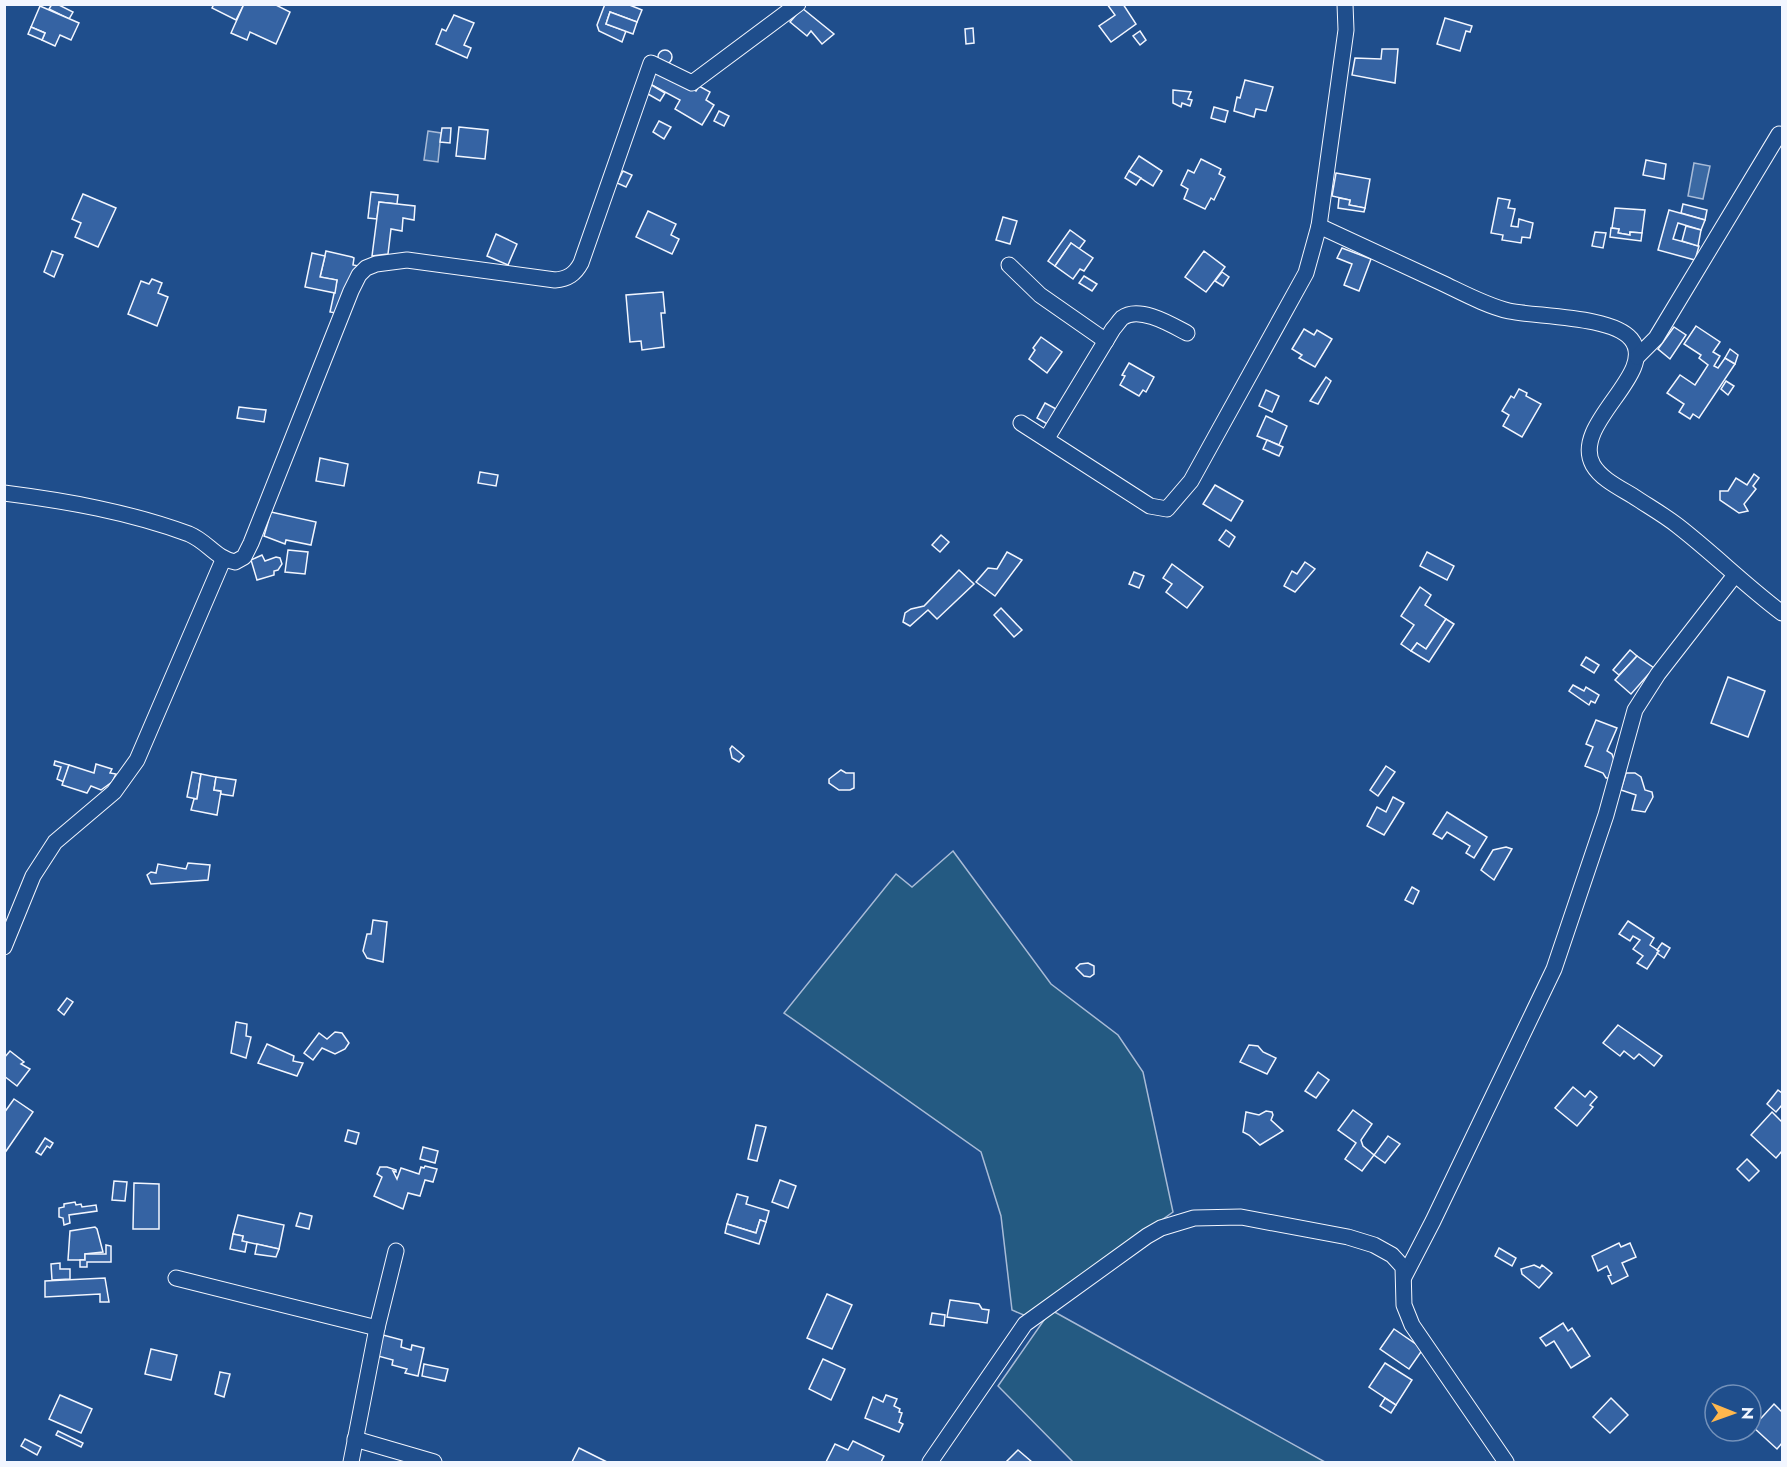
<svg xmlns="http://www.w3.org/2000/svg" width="1787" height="1467" font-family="Jost,sans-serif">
  <rect width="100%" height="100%" fill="#1f4e8c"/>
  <g fill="#245a82" stroke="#a8bbd7" stroke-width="1.5">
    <polygon points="953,851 1051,984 1118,1035 1143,1072 1173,1212 1026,1316 1012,1310 1001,1216 981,1152 784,1013 896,874 912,887"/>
    <polygon points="1051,1310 1325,1462 1073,1462 998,1386"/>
  </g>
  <g fill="#3b69a3" stroke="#a8bbd7" stroke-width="1.5">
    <polygon points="428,131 441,133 438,162 424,160"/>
    <polygon points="1694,163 1710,166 1703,199 1688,196"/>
  </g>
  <g fill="#3563a3" stroke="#f2f6ff" stroke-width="1.5">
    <polygon points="52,4 57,4 73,12 69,19 49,9"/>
    <polygon points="214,4 244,4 236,20 212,8"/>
    <polygon points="244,4 274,4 290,12 276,44 250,32 247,40 231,33"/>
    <polygon points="605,4 627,4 642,10 637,22 610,12 606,24 626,31 622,42 599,31 597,25"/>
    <polygon points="1107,4 1123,4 1136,24 1111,42 1099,26 1115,15"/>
    <polygon points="40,6 79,23 71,40 60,35 55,46 42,40 45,33 31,27"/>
    <polygon points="802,8 834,34 822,44 811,31 807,36 790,22"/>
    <polygon points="610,12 637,22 633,34 606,24"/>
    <polygon points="454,15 474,23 464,45 471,48 467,58 436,44 442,29 446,31"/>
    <polygon points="1445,18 1472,26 1470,32 1466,31 1460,51 1437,44"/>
    <polygon points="31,27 45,33 42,40 28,34"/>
    <polygon points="973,28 974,43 966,44 965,29"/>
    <polygon points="1140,31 1146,40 1140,45 1133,36"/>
    <polygon points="1382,49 1398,49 1395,83 1352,75 1355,58 1381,59"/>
    <circle cx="665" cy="57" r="7"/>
    <polygon points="657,69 696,91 699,86 710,92 706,100 714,105 702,125 675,109 680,100 650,84"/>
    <polygon points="1245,80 1273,87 1266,111 1256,109 1254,117 1234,111 1237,97 1240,98"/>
    <polygon points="650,84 665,93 660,101 648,94"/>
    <polygon points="1173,90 1191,92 1188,99 1192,100 1190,106 1182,103 1181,107 1173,103"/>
    <polygon points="1214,107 1228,111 1225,122 1211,118"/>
    <polygon points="719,111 729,116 724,126 714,121"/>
    <polygon points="659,121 671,127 664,139 653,132"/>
    <polygon points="459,127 488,130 485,159 456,156"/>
    <polygon points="442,128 451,128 450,143 440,142"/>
    <polygon points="1139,156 1162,171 1153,186 1129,171"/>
    <polygon points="1201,159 1221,169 1219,174 1225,177 1214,200 1211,198 1205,209 1184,199 1188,189 1181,185 1188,170 1194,173"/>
    <polygon points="1646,160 1666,164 1664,179 1643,175"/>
    <polygon points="623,171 632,175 626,187 617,183"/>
    <polygon points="1129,171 1141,178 1136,185 1125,178"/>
    <polygon points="1336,173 1370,179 1365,208 1349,205 1350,200 1332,196"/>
    <polygon points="371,192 398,195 397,204 379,202 377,219 368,218"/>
    <polygon points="83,194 116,208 98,247 75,237 81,223 72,219"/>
    <polygon points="1339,198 1350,200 1349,205 1365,208 1364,212 1338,208"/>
    <polygon points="1498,198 1510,200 1508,208 1515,209 1511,226 1518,227 1519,219 1533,223 1530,238 1522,237 1521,243 1502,240 1503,235 1491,233"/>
    <polygon points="379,202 415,206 414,220 403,218 402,231 391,229 388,254 372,256"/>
    <polygon points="1683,204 1707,210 1705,220 1681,213"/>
    <polygon points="1615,208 1645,210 1642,233 1630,232 1630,235 1618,233 1619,229 1612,228"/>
    <polygon points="1669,210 1705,220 1701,230 1678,223 1673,239 1699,246 1695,260 1658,250"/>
    <polygon points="648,211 676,224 671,235 679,239 672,254 636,237"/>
    <polygon points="1003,217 1017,221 1010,244 996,240"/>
    <polygon points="1686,226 1701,230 1698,246 1682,241"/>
    <polygon points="1611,228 1619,229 1618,233 1630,235 1630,232 1642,233 1641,241 1610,237"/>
    <polygon points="1070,230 1085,241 1079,249 1071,243 1055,266 1048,261"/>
    <polygon points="1595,232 1606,233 1603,248 1592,246"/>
    <polygon points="496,234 517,244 508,265 487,256"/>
    <polygon points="1071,243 1093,258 1084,271 1080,269 1073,279 1055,266"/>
    <polygon points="1342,248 1371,259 1359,291 1344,285 1352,264 1337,258"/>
    <polygon points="52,251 63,255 54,277 44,272"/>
    <polygon points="326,251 352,257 354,258 353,265 359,266 341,314 330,312 337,280 320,277"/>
    <polygon points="1204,251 1225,267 1206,292 1185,277"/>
    <polygon points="312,253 325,256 320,277 337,280 335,293 305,287"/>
    <polygon points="1222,272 1229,277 1223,286 1215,281"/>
    <polygon points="1084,276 1097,284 1092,291 1079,283"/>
    <polygon points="152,279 162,283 158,293 168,297 157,326 128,314 141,281 149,284"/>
    <polygon points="663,292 665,313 661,313 664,347 642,350 641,341 630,342 626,295"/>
    <polygon points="1696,326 1720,342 1713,352 1720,356 1714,366 1718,368 1725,358 1735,364 1699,418 1693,414 1690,419 1679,412 1684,404 1667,393 1680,375 1695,385 1708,365 1699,358 1701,355 1684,344"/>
    <polygon points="1674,327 1686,335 1670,359 1658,349"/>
    <polygon points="1304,329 1314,335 1317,330 1332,339 1315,367 1299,358 1302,355 1292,349"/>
    <polygon points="1041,337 1062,352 1047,373 1029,359 1035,350 1033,348"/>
    <polygon points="1730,349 1738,355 1735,364 1725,358"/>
    <polygon points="1129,363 1154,377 1146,392 1143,390 1139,396 1120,385 1125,376 1122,375"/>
    <polygon points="1326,377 1331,381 1318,404 1310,401"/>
    <polygon points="1726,381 1734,386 1728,395 1721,389"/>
    <polygon points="1519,389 1527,393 1526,396 1541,404 1522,437 1503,426 1509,415 1502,411 1511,396 1514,398"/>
    <polygon points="1266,390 1279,396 1272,412 1259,406"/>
    <polygon points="1045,403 1058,410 1049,425 1037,418"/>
    <polygon points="239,407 266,410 264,422 237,418"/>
    <polygon points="1266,416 1287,426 1279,445 1257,436"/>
    <polygon points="1267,440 1283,447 1279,456 1263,449"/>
    <polygon points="320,458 348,464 344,486 316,481"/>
    <polygon points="480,472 498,475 496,486 478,483"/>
    <polygon points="1754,474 1759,478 1753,486 1756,489 1744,504 1748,511 1739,513 1720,500 1720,491 1728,491 1736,478 1747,485"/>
    <polygon points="1215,485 1243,501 1231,521 1203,504"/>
    <polygon points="271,512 316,522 311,545 286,540 285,544 264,536"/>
    <polygon points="1226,530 1235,537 1229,547 1219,540"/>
    <polygon points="941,535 949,542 940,552 932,545"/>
    <polygon points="288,550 308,552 305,574 285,572"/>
    <polygon points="1007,552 1022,560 995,596 976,582 988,568 997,569"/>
    <polygon points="1427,552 1454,566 1447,580 1420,566"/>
    <polygon points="262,555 265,561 276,557 280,558 282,564 278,570 274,571 274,575 257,580 251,560"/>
    <polygon points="1305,562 1315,569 1295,592 1284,586 1292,571 1297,574"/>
    <polygon points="1172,564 1203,587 1187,608 1166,592 1172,584 1163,578"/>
    <polygon points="959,570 974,584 937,619 928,610 910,626 903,622 905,613 911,609 924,606"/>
    <polygon points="1134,572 1144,576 1139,588 1129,584"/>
    <polygon points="1420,587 1431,595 1425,605 1446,619 1426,649 1417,643 1411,651 1401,644 1414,625 1401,616"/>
    <polygon points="1001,608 1022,630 1014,637 994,615"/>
    <polygon points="1446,619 1454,624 1429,662 1411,651 1417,643 1426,649"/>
    <polygon points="1630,650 1637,656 1619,675 1613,670"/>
    <polygon points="1637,656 1654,668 1631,694 1615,680"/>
    <polygon points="1586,657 1599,665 1594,673 1581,665"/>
    <polygon points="1728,677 1765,691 1748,737 1711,723"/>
    <polygon points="1573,685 1584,691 1586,687 1599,695 1595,703 1591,701 1589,705 1569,691"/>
    <polygon points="1596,720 1617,728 1607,751 1612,754 1614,760 1612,778 1606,778 1603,773 1585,766 1593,747 1586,744"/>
    <polygon points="732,746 744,756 739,762 732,758 730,749"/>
    <polygon points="55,761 69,765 64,782 57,779 61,767 54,765"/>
    <polygon points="96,764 112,769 110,773 116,774 112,782 101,790 91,786 87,793 62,785 69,765 94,773"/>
    <polygon points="1386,766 1395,772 1378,796 1370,790"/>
    <polygon points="841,770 846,773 854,773 854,788 850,790 839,790 829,783 829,779"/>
    <polygon points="192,772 201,774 197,799 187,797"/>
    <polygon points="1626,773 1635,773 1641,777 1645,790 1652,792 1653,797 1645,812 1632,810 1636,795 1621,790"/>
    <polygon points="201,774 216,777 214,790 221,791 217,815 191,810 194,799 197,799"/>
    <polygon points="216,777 236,780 233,796 221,794 221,791 214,790"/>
    <polygon points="1393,797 1404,803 1384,835 1367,826 1377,807 1386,812"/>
    <polygon points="1447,812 1487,837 1474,858 1466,853 1470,846 1447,832 1442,839 1433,834"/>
    <polygon points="1506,847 1512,849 1494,880 1481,870 1493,850"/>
    <polygon points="188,863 210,865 208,880 151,884 147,875 151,872 156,873 158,864 186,869"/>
    <polygon points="1412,887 1419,891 1413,904 1405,900"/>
    <polygon points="373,920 387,922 383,962 367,958 363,951 367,934 371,934"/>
    <polygon points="1628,921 1654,938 1650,945 1659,951 1647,969 1637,963 1643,956 1633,949 1640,940 1633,936 1630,941 1619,934"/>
    <polygon points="1662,943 1670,948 1664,958 1657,953 1659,951 1657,950"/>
    <polygon points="1088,963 1094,966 1094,974 1090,977 1084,976 1076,968 1080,964"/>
    <polygon points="67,998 73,1002 64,1015 58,1010"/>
    <polygon points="236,1022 247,1024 246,1036 251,1037 246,1058 231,1053"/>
    <polygon points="1618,1025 1662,1056 1654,1066 1639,1054 1634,1059 1624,1051 1620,1056 1603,1043"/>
    <polygon points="335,1032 342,1033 349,1043 345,1049 335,1054 322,1048 313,1060 304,1053 319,1033 327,1039"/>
    <polygon points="267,1044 294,1056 293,1061 303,1063 297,1076 258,1063"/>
    <polygon points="1249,1045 1258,1046 1263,1052 1276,1058 1267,1074 1240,1062"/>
    <polygon points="10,1051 24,1062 21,1064 30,1069 17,1086 4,1076 4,1058"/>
    <polygon points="1318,1072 1329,1080 1316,1098 1305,1091"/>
    <polygon points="1573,1087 1585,1097 1590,1091 1597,1097 1590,1105 1593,1107 1577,1126 1555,1108"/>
    <polygon points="1778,1090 1782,1093 1782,1105 1776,1112 1767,1104"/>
    <polygon points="14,1099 33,1112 4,1154 4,1113"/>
    <polygon points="1353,1110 1372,1124 1361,1140 1363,1146 1374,1155 1362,1171 1345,1159 1356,1143 1338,1130"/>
    <polygon points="1266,1111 1272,1112 1273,1115 1271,1120 1283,1131 1260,1145 1249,1135 1243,1132 1246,1112 1259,1115"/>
    <polygon points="1772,1112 1782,1122 1782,1151 1776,1158 1751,1135"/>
    <polygon points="756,1125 766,1127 757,1161 748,1159"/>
    <polygon points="348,1130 359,1133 356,1144 345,1141"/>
    <polygon points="1388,1136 1400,1144 1385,1163 1374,1155"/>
    <polygon points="45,1138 53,1143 50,1148 47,1146 41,1155 36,1152"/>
    <polygon points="423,1147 438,1151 435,1163 420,1159"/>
    <polygon points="1747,1159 1759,1171 1749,1181 1737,1169"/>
    <polygon points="425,1166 437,1169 433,1182 425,1180 420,1196 408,1193 403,1209 374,1196 382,1177 377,1174 380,1167 387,1167 396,1170 396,1172 393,1171 397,1179 401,1168 419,1174 421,1167 424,1168"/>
    <polygon points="780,1180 796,1186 788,1208 772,1202"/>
    <polygon points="114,1181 127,1182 125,1201 112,1200"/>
    <polygon points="134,1183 159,1184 159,1229 133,1229"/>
    <polygon points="737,1194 748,1197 746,1204 769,1211 766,1222 760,1220 756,1233 727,1224"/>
    <polygon points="75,1202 76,1205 81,1204 82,1207 96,1205 97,1211 69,1215 70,1223 64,1225 63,1218 59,1217 59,1208 64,1207 64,1204"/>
    <polygon points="300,1213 312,1216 309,1229 296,1226"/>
    <polygon points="238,1215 284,1225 279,1249 242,1241 243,1236 233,1234"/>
    <polygon points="760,1220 766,1222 759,1244 725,1233 727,1224 756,1233"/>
    <polygon points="95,1227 97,1229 103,1252 85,1254 85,1260 68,1260 70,1231"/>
    <polygon points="233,1234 243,1236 242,1241 247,1242 245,1252 230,1249"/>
    <polygon points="1619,1243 1621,1247 1630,1243 1636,1257 1622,1263 1628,1276 1612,1284 1608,1276 1611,1275 1607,1266 1598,1271 1592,1256"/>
    <polygon points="257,1244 279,1249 276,1257 255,1254"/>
    <polygon points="106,1245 111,1246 111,1262 87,1262 87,1267 80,1267 80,1260 85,1260 85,1254 106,1254"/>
    <polygon points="1499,1248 1516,1258 1512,1266 1495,1256"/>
    <polygon points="60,1263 60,1269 70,1269 70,1279 52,1280 51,1264"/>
    <polygon points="1534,1265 1540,1268 1542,1265 1552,1273 1539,1288 1522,1274 1521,1269"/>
    <polygon points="105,1278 109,1302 100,1302 100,1294 45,1297 45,1281"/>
    <polygon points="827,1294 852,1305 832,1349 807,1338"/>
    <polygon points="950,1300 979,1304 982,1309 989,1310 987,1323 947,1317"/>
    <polygon points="932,1313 945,1315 944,1326 930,1324"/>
    <polygon points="1563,1323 1568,1331 1572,1328 1590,1356 1571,1368 1554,1341 1546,1346 1540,1338"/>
    <polygon points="1394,1329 1423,1349 1409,1369 1380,1349"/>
    <polygon points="383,1335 402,1340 401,1347 411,1350 412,1345 424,1348 418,1376 405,1373 407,1369 392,1365 393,1360 378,1356"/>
    <polygon points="151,1349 177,1355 171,1380 145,1374"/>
    <polygon points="823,1359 845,1369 831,1400 809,1389"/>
    <polygon points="1385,1363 1412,1380 1396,1405 1369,1387"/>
    <polygon points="424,1364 448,1369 445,1381 422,1376"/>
    <polygon points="220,1372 230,1374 224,1397 215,1394"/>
    <polygon points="60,1395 92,1409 81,1433 49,1419"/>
    <polygon points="886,1395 897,1399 894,1406 900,1409 899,1412 902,1413 899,1422 903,1424 899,1432 865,1418 873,1397 883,1402"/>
    <polygon points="1385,1398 1396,1405 1391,1413 1380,1406"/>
    <polygon points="1611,1398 1628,1415 1610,1433 1593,1417"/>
    <polygon points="1774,1404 1782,1412 1782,1443 1777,1449 1753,1427"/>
    <polygon points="58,1431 83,1443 81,1447 56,1435"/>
    <polygon points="25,1439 41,1447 37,1455 21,1446"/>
    <polygon points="853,1441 884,1456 881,1462 826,1462 835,1444 848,1450"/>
    <polygon points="579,1448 607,1462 572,1462"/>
    <polygon points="1018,1450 1032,1462 1006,1462"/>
  </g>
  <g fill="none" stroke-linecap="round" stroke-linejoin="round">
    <g stroke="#f2f6ff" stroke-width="17">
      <g id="street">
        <path d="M1319,226C1360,245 1401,264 1442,283C1463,293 1487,306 1509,311C1538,317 1612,316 1631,339C1659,373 1570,424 1593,465C1601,479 1620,488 1633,496C1648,506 1664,515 1678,526C1714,554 1746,586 1782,613"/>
        <polyline points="1009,265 1040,295 1106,341"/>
        <polyline points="1637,357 1656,338 1779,134"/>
        <polyline points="1021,423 1150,506 1167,509 1191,481 1306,273 1319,226 1346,30 1345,4"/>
        <path d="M1047,438L1113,329C1116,326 1119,321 1122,318C1139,305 1172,325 1187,333"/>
        <path d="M4,493C67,501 129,512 189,534C208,542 215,558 235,562L244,557L251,543L351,291L359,275L366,268L376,264L407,260L555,280C568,279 575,274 581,263L651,63L692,83L798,4"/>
        <polyline points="4,947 33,876 55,842 114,792 137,760 223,560"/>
        <polyline points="1404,1277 1433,1221 1554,969 1606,815 1635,710 1658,674 1735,575"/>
        <polyline points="176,1278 377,1328"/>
        <polyline points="355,1439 434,1462"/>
        <polyline points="351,1462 377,1328 396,1251"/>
        <polyline points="930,1462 1025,1324 1147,1236 1161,1228 1194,1218 1241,1217 1348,1237 1374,1245 1392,1255 1403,1267 1404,1305 1412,1325 1506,1462"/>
      </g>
    </g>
    <use href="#street" stroke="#1f4e8c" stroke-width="15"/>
  </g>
  <rect width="1787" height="1467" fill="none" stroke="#f2f6ff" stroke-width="12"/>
  <g transform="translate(1733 1413) rotate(91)"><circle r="28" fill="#1f4e8c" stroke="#7391ba" stroke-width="1.5"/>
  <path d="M0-4.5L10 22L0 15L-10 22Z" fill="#ffb74d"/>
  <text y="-9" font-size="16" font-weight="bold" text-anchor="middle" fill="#f2f6ff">N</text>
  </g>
</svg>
